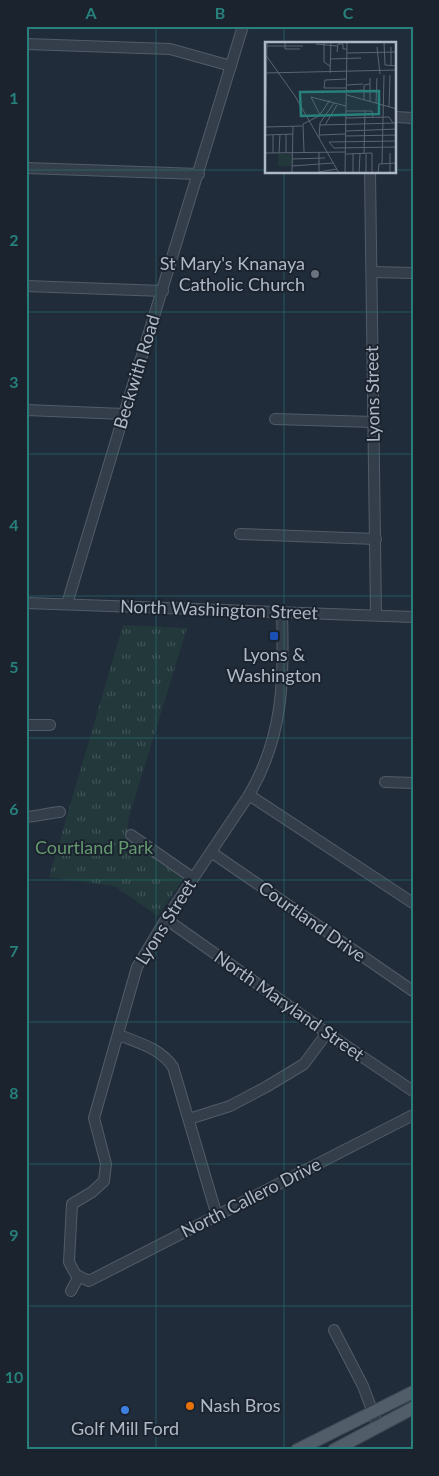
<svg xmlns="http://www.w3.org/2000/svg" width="439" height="1476" font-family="Lato,sans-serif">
  <defs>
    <pattern id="park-tufts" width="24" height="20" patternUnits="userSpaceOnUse" patternTransform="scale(1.25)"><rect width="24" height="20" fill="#22383b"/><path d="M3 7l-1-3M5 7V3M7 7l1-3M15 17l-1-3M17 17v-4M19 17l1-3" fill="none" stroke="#405356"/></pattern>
  </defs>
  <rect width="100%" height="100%" fill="#212c3a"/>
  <polygon fill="url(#park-tufts)" points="123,625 187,628 129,817 126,838 184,878 158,916 114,886 49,877"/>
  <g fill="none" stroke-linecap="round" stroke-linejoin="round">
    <g stroke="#525b68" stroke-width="12">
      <g id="minor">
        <polyline points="26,44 170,49 231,66"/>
        <polyline points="395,117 413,118"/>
        <polyline points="26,168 199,174"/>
        <polyline points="370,172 376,615"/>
        <polyline points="372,272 413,273"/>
        <polyline points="26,286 163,291"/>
        <polyline points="26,410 124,414"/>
        <polyline points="275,419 374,422"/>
        <polyline points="240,534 376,539"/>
        <polyline points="26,603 413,617"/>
        <polyline points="67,604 124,414 243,26"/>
        <path d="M282,612C284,679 284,735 249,795L166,919L137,967L94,1118L106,1164L104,1181L92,1192L72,1204L69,1262L76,1275L89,1281L413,1115"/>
        <polyline points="26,725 50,725"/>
        <polyline points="385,782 413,783"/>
        <polyline points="249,795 413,903"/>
        <path d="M26,817C38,816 49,813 60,812"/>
        <polyline points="131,835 193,878"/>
        <polyline points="211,852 413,991"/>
        <polyline points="166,919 327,1033 413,1091"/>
        <path d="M119,1035C139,1043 160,1048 173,1067L217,1216"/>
        <polyline points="189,1119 230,1106 266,1087 304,1064 327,1033"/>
        <polyline points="71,1291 79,1276"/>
        <polyline points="334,1330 363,1386 378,1426"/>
      </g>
    </g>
    <g stroke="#3e4753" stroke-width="14">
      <g id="major">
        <polyline points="297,1450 413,1392"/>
        <polyline points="334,1450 413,1408"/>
      </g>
    </g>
    <use href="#minor" stroke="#343e4a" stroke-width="10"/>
    <use href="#major" stroke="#525d6a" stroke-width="12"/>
  </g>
  <path fill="none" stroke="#27807b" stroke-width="1" stroke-opacity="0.55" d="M156,26V1450M284,26V44M26,170H266M395,170H413M284,172V1450M26,312H413M26,454H413M26,596H413M26,738H413M26,880H413M26,1022H413M26,1164H413M26,1306H413"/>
  <circle fill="#6b7280" stroke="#1a232e" stroke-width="2" cx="315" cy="274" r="5"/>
  <rect fill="#1a4fb4" stroke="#1a232e" stroke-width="2" x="269" y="631" width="10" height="10" rx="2.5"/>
  <circle fill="#e8710a" stroke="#1a232e" stroke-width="2" cx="190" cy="1406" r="5"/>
  <circle fill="#3f7fe0" stroke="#1a232e" stroke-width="2" cx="125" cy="1410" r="5"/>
  <g text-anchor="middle" stroke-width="4" stroke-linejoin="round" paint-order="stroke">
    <g font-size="18" fill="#afb8c6" stroke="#1a232e">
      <text x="305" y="270" text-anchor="end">St Mary's Knanaya<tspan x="305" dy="21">Catholic Church</tspan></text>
      <text x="274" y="661">Lyons &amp;<tspan x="274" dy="21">Washington</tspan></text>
      <text x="200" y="1412" text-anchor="start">Nash Bros</text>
      <text x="125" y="1435">Golf Mill Ford</text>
    </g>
    <g font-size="18" fill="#afb8c6" stroke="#1a232e">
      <text transform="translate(137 372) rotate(-73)" y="6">Beckwith Road</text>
      <text transform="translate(373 394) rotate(-91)" y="6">Lyons Street</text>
      <text transform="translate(219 610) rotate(2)" y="6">North Washington Street</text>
      <text transform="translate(166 922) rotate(-58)" y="6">Lyons Street</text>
      <text transform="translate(312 922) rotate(35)" y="6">Courtland Drive</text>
      <text transform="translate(289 1006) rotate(35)" y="6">North Maryland Street</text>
      <text transform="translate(251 1198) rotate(-27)" y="6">North Callero Drive</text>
    </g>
    <g font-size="18" fill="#659870" stroke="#1a232e">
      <text x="94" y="854">Courtland Park</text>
    </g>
  </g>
  <g transform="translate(265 42)">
    <rect width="131" height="131" fill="#212c3a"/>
    <path d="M13,112H27V124H13Z" fill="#22383b"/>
    <path fill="none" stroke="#5a6472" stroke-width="1" d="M20,0V7H35M59,0V20L65,24M119,0L120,23L132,24M51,2L72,4M2,4H38M112,5L115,32M72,10L73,2H78V7H82M82,11L132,10M0,12L30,54L74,131M65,17L96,16M126,24V5M0,31L132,28M65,31L66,0M82,43L98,42M82,46H59L60,38L82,37M82,49L99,48M82,53L132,67M46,55L81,64M46,55L55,73M99,58V43L105,42M105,60V36M111,61L112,36M124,65L125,33M81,69H107L108,75M81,76L124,75L128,81M55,83L132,81M60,83L72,63M0,85L37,84M81,89L132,87M1,93L28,92M55,93L81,92M81,94L132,93M54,96L55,81L69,61M64,100L69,106L132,105M64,100L132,99M39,110L38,82L54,74L65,58M0,111L81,110M8,111V93M14,111L15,92M21,111V92M81,112L107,111V131M99,112L100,69M27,117L60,116M117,122L119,33M27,124L68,121M54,130L72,127M0,131L2,0M27,131L28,84M54,131V110M80,131L82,0M88,131V112M94,131L95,112M101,131V112M113,131L114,122L132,121M125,131V111"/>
    <path fill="#27807b" fill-opacity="0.15" stroke="#27807b" stroke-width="2.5" d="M114,49V72L36,74L35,50Z"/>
    <rect width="131" height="131" fill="none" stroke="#afb8c6" stroke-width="2.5"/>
  </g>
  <rect width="439" height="1476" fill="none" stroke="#1a232e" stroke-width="55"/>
  <rect x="28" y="28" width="384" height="1420" fill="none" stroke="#27807b" stroke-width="2"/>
  <g font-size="16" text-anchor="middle" font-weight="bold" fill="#27807b">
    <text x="91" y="19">A</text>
    <text x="220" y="19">B</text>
    <text x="348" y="19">C</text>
    <text x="14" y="104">1</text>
    <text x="14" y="246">2</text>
    <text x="14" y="388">3</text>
    <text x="14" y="531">4</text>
    <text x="14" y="673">5</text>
    <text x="14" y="815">6</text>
    <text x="14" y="957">7</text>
    <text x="14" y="1099">8</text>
    <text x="14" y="1241">9</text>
    <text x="14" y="1383">10</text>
  </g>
</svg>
